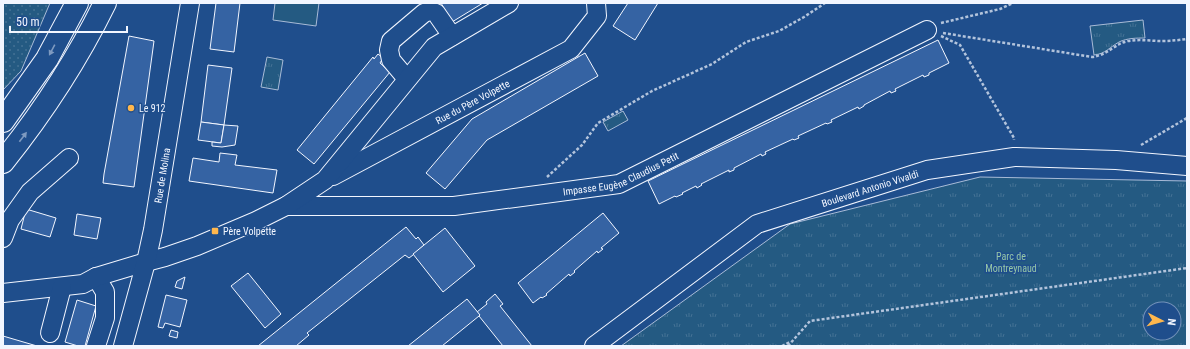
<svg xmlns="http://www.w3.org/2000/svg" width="1190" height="349" font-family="'Roboto Condensed',sans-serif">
  <defs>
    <pattern id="grass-dots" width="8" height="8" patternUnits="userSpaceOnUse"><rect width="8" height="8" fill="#245a82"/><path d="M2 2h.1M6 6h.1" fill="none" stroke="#447295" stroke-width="1.8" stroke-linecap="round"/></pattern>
    <pattern id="park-tufts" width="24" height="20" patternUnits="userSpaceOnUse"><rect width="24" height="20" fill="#245a82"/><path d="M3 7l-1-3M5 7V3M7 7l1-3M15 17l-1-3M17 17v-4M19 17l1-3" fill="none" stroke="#447295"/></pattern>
  </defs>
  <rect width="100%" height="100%" fill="#1f4e8c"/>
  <polygon fill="url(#grass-dots)" stroke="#a8bbd7" points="3,3 50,3 21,71 3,90"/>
  <g fill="url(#park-tufts)" stroke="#a8bbd7" fill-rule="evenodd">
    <path d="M1143,20L1145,38C1137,38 1127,38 1119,42C1110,47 1105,54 1094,55L1090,26Z"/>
    <polygon points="267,57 283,60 278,90 261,87"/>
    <polygon points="623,111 628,120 608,131 603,122"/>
    <path d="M980,177L1187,181V346H621L790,224ZM1150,309H1174V333H1150Z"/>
  </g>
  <polygon fill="#245a82" stroke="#a8bbd7" points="275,3 319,3 316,26 273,20"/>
  <g fill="#3563a3" stroke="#f2f6ff">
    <polygon points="216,3 240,3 234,52 210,49"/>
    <polygon points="441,3 483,3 452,22"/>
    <polygon points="628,3 658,3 635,40 613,26"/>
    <polygon points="129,36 154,41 134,187 103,183 104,174"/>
    <polygon points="938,40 949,63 929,73 929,75 924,77 923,75 895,89 896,91 891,93 890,91 864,105 864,106 859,109 858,107 831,120 832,122 827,124 826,123 798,136 799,138 794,140 793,139 765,152 766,154 762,156 761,154 734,168 734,170 729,172 729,170 701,184 702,185 697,188 696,186 682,193 683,194 676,197 675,196 659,204 648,181"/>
    <polygon points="585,53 598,76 487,140 445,189 426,173 472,119"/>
    <polygon points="378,54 383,58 380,63 390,72 314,164 297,150 373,57 374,59"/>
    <polygon points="208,65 232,68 224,125 201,122"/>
    <polygon points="201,122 224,125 221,143 198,140"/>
    <polygon points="224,125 238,126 235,145 222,147 212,146 212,142 221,143"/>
    <polygon points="220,153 237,155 235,165 277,170 273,193 189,181 193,158 219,162"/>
    <polygon points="26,209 56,218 50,237 21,229"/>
    <polygon points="603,213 619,233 601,248 603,249 598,253 597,251 574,271 575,272 570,276 569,274 546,294 547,295 542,298 541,297 533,303 518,283"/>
    <polygon points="77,214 101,218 97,239 74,235"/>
    <polygon points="406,227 416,239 418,237 424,245 413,255 409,258 405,255 307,333 309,335 296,346 258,346"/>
    <polygon points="445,228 475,266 443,292 413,254"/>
    <polygon points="248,273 281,314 265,328 231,286"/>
    <polygon points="185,277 182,289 175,287 177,281"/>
    <polygon points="495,294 503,304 500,306 532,346 503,346 479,316 480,315 477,312 487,304 486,302"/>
    <polygon points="166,295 187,300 180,327 165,323 163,328 158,327"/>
    <polygon points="467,299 480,315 479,316 442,346 408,346"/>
    <polygon points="77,300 96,306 85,346 78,346 65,342"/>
    <polygon points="171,330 178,332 177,338 169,336"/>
    <polygon points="3,336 37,346 3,346"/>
  </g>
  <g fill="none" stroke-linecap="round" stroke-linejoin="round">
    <g stroke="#f2f6ff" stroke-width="20">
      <g id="minor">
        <polyline points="407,79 391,60 389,50 391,41 424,13 430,11 436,13 452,36"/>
        <path id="s1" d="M333,176L571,49L597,16L596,3"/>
        <path id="s2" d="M286,206H454L619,184L927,30"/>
        <polyline points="3,238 10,220 30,192 69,158"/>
        <polyline points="96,277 105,292 105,318 96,346"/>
        <polyline points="3,293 83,284 96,277 146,262 165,257 197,246 256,221 286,206 325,180 434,47 509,3"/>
        <polyline points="50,333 62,287"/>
        <path id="s3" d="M123,346L146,262L153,230L190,3"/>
        <path id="s4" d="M594,346L757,224L927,170L1014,157L1116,160L1187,166"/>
      </g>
    </g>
    <g stroke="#f2f6ff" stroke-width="24">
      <g id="highway">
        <polyline points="3,121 47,59 77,3"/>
        <path d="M3,162C43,112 77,60 105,3"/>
      </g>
    </g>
    <g stroke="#b3c4dc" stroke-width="2.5" stroke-dasharray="3 2" stroke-linecap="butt">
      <polyline points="941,23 1000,9 1013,3"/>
      <path d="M943,33L1092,57C1108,55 1114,44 1128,41C1140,39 1151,41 1162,41C1171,41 1179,40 1187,39"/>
      <polyline points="941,36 960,45 1014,138 1014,140"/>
      <polyline points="1141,145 1187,118"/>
      <polyline points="547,177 582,145 598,123 652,91 712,64 746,42 779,31 804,17 825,3"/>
      <polyline points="782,346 790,342"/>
      <polyline points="788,346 810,321 1187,268"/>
    </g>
    <use href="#minor" stroke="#1f4e8c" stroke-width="18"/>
    <use href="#highway" stroke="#1f4e8c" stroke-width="22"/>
  </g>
  <defs><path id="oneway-solid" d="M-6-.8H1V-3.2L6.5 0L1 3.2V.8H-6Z"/></defs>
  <g fill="#7e9ac0">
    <use href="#oneway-solid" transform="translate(52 50) rotate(118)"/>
    <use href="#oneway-solid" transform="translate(23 137) rotate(-53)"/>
  </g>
  <g fill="#ffb74d" stroke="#1f4e8c" stroke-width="1.5">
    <circle cx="131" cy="108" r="4"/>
    <rect x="211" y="227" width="8" height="8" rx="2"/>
  </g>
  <g text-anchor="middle" stroke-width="3" stroke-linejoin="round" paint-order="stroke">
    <g font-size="10" fill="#f2f6ff" stroke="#1f4e8c">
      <text dy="4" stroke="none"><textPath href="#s1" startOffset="158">Rue du Père Volpette</textPath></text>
      <text dy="4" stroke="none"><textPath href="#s2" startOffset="339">Impasse Eugène Claudius Petit</textPath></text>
      <text dy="4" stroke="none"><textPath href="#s3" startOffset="175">Rue de Molina</textPath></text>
      <text dy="4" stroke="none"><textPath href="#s4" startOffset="322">Boulevard Antonio Vivaldi</textPath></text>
    </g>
    <g font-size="10" fill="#f2f6ff" stroke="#1f4e8c" text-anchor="start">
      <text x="139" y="112">Le 912</text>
      <text x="223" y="235">Père Volpette</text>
    </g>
    <g font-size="10" fill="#97c8a6" stroke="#1f4e8c">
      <text x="1011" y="260">Parc de<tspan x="1011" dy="12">Montreynaud</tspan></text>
    </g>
  </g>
  <rect width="1190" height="349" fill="none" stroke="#f2f6ff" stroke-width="8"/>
  <g transform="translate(1162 321) rotate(96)"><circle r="19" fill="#1f4e8c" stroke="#7391ba"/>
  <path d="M0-3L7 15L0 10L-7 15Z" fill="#ffb74d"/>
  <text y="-6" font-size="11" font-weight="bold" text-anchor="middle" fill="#f2f6ff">N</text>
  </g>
  <path d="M10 26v6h117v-6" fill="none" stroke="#f2f6ff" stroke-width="2"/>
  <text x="16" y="26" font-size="12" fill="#f2f6ff" stroke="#1f4e8c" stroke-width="3" paint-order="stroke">50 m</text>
</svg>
